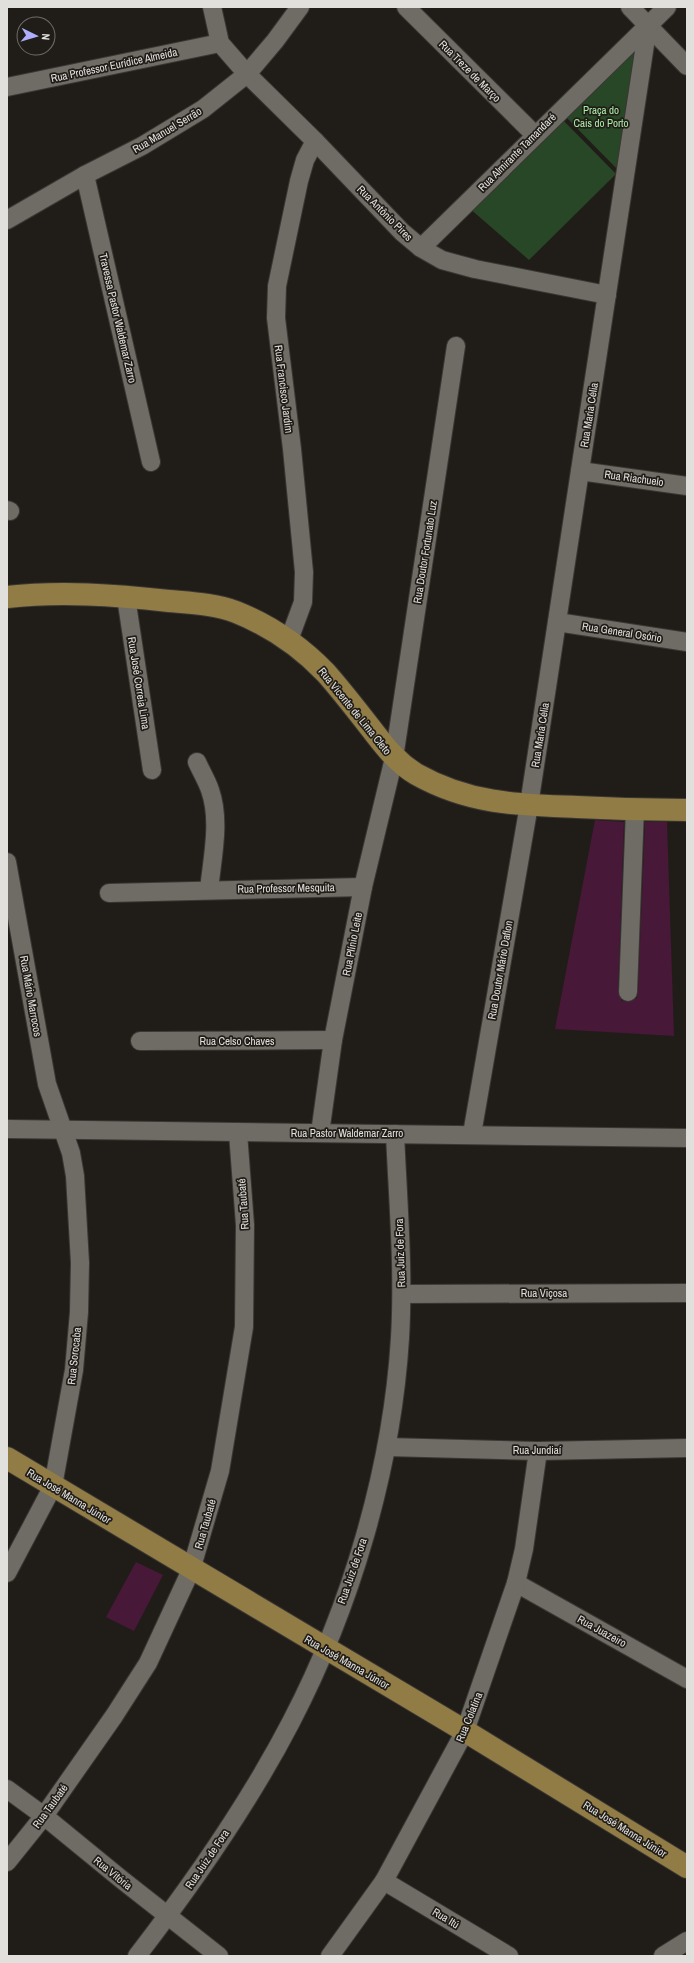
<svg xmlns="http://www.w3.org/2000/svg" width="694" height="1963" font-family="'Archivo Narrow',sans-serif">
  <rect width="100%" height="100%" fill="#201d18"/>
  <g fill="#284726">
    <polygon points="635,52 621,173 565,116"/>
    <polygon points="560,117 616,174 529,260 468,207"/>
  </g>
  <g fill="#471838">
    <polygon points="595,820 624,822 618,992 622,1001 628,1002 637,998 638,992 645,822 667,822 674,1036 555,1029"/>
    <polygon points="136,1562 163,1575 134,1631 106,1617"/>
  </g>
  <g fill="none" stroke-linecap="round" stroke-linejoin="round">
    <g stroke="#3a3734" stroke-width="20">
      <g id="minor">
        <polyline points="212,7 220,43 247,74 315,141 402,232 421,248 442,260 475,269 607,295"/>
        <polyline points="406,7 535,135"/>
        <polyline points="630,7 687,66"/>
        <polyline points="7,87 220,43"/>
        <polyline points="85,175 151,462"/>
        <polyline points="7,220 85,175 142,146 203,109 247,74 275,41 300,7"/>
        <polyline points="421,248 667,7"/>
        <polyline points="580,471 687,486"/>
        <polyline points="7,510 10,511"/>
        <polyline points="126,597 152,770"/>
        <polyline points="557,622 687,642"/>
        <polyline points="289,640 303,602 304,572 292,449 276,318 277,286 299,181 305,160 315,141"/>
        <path d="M197,762C201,771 207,781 210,790C221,821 212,859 209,890"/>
        <polyline points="7,862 47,1084 71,1153 75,1176 80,1263 79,1312 74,1370 53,1486 7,1573"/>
        <polyline points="109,893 363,887"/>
        <polyline points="628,992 635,809"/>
        <polyline points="140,1041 333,1040"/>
        <polyline points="7,1129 687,1138"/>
        <polyline points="320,1133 333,1040 363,887 394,758 456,346"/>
        <polyline points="472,1134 529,805 648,25"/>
        <polyline points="402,1294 687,1293"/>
        <polyline points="387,1447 538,1451 687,1448"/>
        <polyline points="516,1583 687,1679"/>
        <polyline points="7,1789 44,1816 121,1879 219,1956"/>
        <polyline points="7,1862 44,1816 114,1716 148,1663 191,1570 220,1471 244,1327 245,1225 238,1133"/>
        <polyline points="384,1881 509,1956"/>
        <path d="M137,1956C194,1882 248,1805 291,1722C351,1607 392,1468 400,1338C404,1270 398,1202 395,1134"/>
        <polyline points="330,1956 384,1881 465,1731 516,1583 524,1549 538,1451"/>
        <polyline points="663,1956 687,1941"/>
      </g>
    </g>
    <g stroke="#3a3734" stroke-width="24">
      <g id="major">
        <path d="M7,597C61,591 115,595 169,601C191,603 215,604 236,612C271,626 300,646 326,673C341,690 355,708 369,726C384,745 395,761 416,774C469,804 519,805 577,807C614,809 650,810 687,810"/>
        <polyline points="7,1458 465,1731 687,1867"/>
      </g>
    </g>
    <use href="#minor" stroke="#6f6c66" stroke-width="18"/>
    <use href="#major" stroke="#917c46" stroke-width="22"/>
  </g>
  <g text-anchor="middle" stroke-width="3.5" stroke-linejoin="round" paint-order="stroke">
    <g font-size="11" fill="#e2e0dd" stroke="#201d18">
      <text transform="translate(114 65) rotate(-12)" y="4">Rua Professor Eurídice Almeida</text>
      <text transform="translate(470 71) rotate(45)" y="4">Rua Treze de Março</text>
      <text transform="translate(167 130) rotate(-31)" y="4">Rua Manuel Serrão</text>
      <text transform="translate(517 152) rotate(-45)" y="4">Rua Almirante Tamandaré</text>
      <text transform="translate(385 213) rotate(45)" y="4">Rua Antônio Pires</text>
      <text transform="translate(118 318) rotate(77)" y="4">Travessa Pastor Waldemar Zarro</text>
      <text transform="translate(284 389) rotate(83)" y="4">Rua Francisco Jardim</text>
      <text transform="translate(589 415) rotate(-81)" y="4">Rua Maria Célia</text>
      <text transform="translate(634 478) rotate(8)" y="4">Rua Riachuelo</text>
      <text transform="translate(425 552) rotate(-81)" y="4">Rua Doutor Fortunato Luz</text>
      <text transform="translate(622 632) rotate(9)" y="4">Rua General Osório</text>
      <text transform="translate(139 683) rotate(81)" y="4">Rua José Correia Lima</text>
      <text transform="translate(355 711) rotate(51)" y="4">Rua Vicente de Lima Cleto</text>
      <text transform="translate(540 735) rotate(-81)" y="4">Rua Maria Célia</text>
      <text transform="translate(286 888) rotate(-1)" y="4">Rua Professor Mesquita</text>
      <text transform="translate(352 944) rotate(-79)" y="4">Rua Plínio Leite</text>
      <text transform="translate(500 970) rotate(-80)" y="4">Rua Doutor Mário Daflon</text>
      <text transform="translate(31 996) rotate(80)" y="4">Rua Mário Marrocos</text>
      <text x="237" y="1045">Rua Celso Chaves</text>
      <text x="347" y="1137">Rua Pastor Waldemar Zarro</text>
      <text transform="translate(243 1204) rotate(-94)" y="4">Rua Taubaté</text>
      <text transform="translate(400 1253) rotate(-92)" y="4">Rua Juiz de Fora</text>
      <text x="544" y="1297">Rua Viçosa</text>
      <text transform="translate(74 1356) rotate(-84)" y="4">Rua Sorocaba</text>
      <text x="537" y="1454">Rua Jundiaí</text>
      <text transform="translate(69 1496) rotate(31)" y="4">Rua José Manna Júnior</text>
      <text transform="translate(205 1524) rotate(-74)" y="4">Rua Taubaté</text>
      <text transform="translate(352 1571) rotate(-71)" y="4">Rua Juiz de Fora</text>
      <text transform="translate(602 1631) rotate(29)" y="4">Rua Juazeiro</text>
      <text transform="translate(347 1662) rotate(30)" y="4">Rua José Manna Júnior</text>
      <text transform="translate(469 1717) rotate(-68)" y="4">Rua Colatina</text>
      <text transform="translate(50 1806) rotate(-54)" y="4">Rua Taubaté</text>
      <text transform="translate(625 1829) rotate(32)" y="4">Rua José Manna Júnior</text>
      <text transform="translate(207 1859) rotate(-56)" y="4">Rua Juiz de Fora</text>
      <text transform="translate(113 1873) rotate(39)" y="4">Rua Vitória</text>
      <text transform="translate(446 1918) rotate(31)" y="4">Rua Itú</text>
    </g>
    <g font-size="11" fill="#aceca7" stroke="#201d18">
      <text x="601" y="114">Praça do<tspan x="601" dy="13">Cais do Porto</tspan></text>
    </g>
  </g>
  <rect width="694" height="1963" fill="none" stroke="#e2e0dd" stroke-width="16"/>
  <g transform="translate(36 36) rotate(95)"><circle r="19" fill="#201d18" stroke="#6e6b67"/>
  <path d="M0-3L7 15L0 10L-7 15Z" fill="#aeaefa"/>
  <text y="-6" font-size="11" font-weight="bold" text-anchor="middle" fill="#e2e0dd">N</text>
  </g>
</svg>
